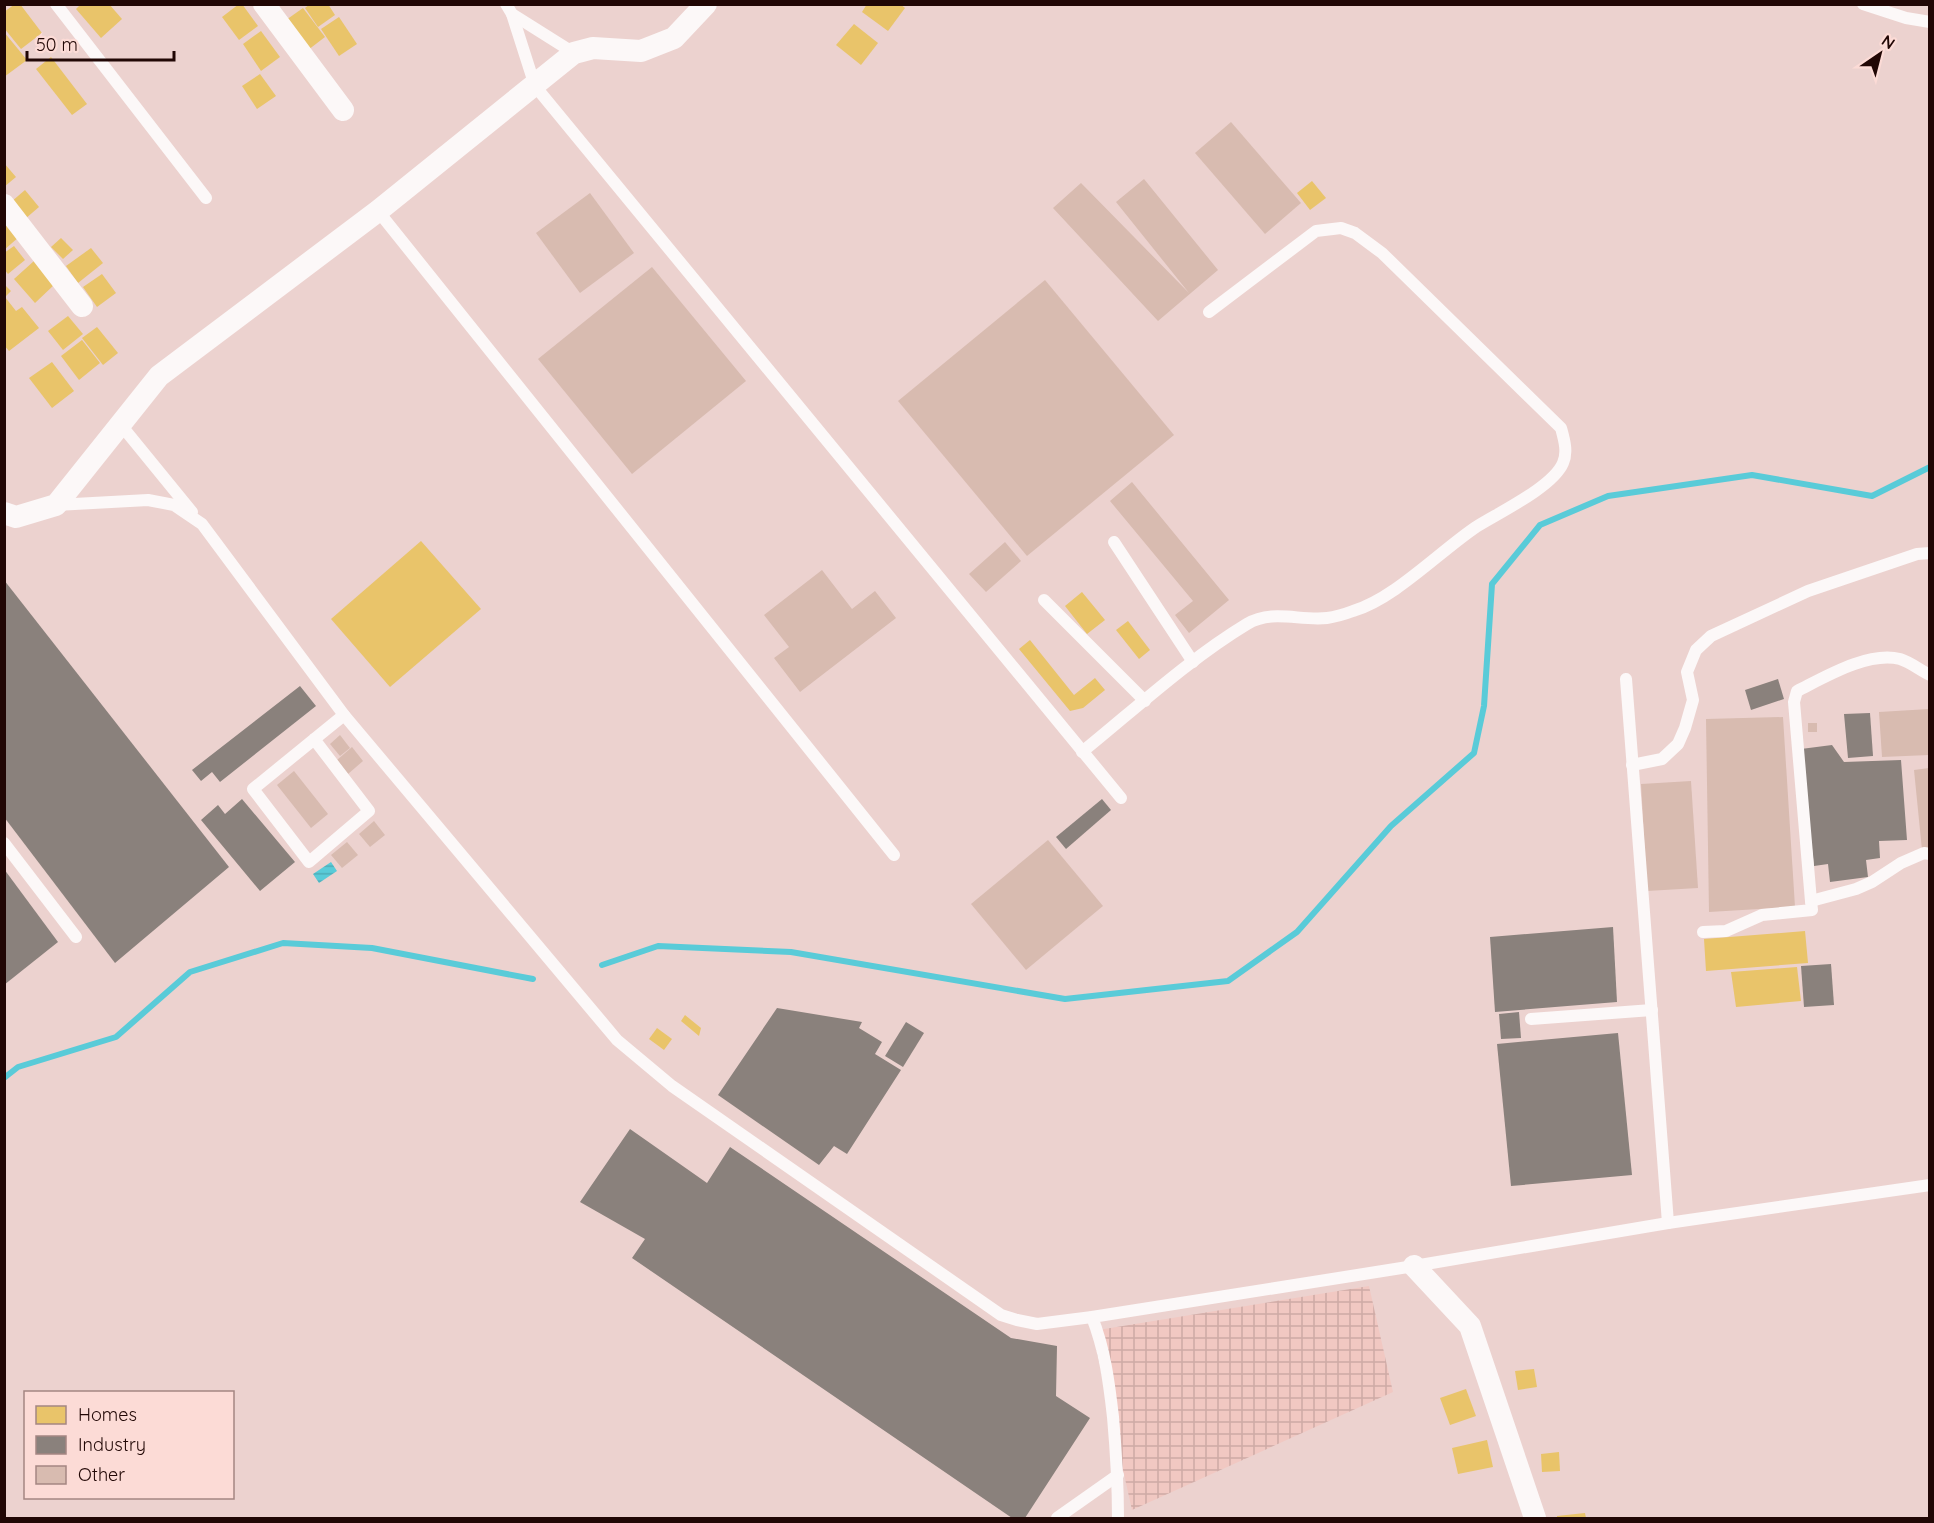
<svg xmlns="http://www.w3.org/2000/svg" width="1934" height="1523" font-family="Quicksand,sans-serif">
  <defs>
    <pattern id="industrial-grid" width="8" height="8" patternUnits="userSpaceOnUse" patternTransform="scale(1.5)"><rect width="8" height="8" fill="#f1c8c2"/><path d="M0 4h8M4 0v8" fill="none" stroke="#ceaaa5"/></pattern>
    <pattern id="water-rules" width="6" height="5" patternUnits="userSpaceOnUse" patternTransform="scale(1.5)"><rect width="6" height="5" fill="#59cbd8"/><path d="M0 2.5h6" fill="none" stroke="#4dadb8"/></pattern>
  </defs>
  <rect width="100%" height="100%" fill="#ecd2cf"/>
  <polygon fill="url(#industrial-grid)" points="1369,1286 1393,1392 1132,1510 1092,1331"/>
  <polygon fill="url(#water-rules)" points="331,862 337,871 319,883 313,874"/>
  <g fill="#e9c46a">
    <polygon points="15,4 20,4 42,33 21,49 4,28 4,12"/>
    <polygon points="81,4 109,4 122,19 101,38 76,9"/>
    <polygon points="239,4 242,4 258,26 239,40 222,17"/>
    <polygon points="310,4 328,4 335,15 318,27 305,8"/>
    <polygon points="867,4 900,4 905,8 888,31 862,12"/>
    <polygon points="303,8 325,37 308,50 286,20"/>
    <polygon points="339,17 357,44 339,56 321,29"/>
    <polygon points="854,24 878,43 861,65 836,45"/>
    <polygon points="261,31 280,57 261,71 243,44"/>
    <polygon points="4,32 27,60 4,77"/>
    <polygon points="51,57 87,104 72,115 36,69"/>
    <polygon points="260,74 276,96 257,109 242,86"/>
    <polygon points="4,163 16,177 4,187"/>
    <polygon points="1312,181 1326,198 1310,210 1297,193"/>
    <polygon points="25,190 39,207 25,219 11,202"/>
    <polygon points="4,220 19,237 4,250"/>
    <polygon points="61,238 73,250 63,259 51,247"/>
    <polygon points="14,246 25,260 8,274 4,269 4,253"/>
    <polygon points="91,248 103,263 78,283 66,266"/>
    <polygon points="34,261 55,284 35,303 14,279"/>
    <polygon points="102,274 116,293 97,307 83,287"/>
    <polygon points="4,284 11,291 5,297 16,311 22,307 39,328 9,351 4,345"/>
    <polygon points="68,316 83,334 63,350 48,331"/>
    <polygon points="97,327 118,353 103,365 82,338"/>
    <polygon points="82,340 100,363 79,380 61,356"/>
    <polygon points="52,362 74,391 52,408 29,378"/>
    <polygon points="421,541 481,609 390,687 331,619"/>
    <polygon points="1082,592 1105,620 1087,634 1065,606"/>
    <polygon points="1128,621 1150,650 1139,659 1116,630"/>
    <polygon points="1030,640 1074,695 1095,678 1105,690 1083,708 1070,711 1019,649"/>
    <polygon points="1805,931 1808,963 1706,971 1704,939"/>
    <polygon points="1797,967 1801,1001 1736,1007 1731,972"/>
    <polygon points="685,1015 701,1028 699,1036 681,1021"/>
    <polygon points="657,1028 672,1039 664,1050 649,1039"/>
    <polygon points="1534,1369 1537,1387 1518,1390 1515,1371"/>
    <polygon points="1466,1389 1476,1416 1450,1425 1440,1398"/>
    <polygon points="1487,1440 1493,1467 1458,1474 1452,1448"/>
    <polygon points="1559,1452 1560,1471 1542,1472 1541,1454"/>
    <polygon points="1585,1513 1586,1518 1557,1518 1557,1516"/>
  </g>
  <g fill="#8a817c">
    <polygon points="4,580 229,867 115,963 4,817"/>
    <polygon points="1778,679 1784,699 1751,710 1745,690"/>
    <polygon points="300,686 316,706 220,782 212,772 201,781 192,770"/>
    <polygon points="1870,713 1873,756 1848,758 1844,714"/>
    <polygon points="1832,745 1844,762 1901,760 1907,840 1879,841 1880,858 1866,860 1868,877 1830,882 1828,864 1814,866 1801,749"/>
    <polygon points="242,799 295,862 260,891 201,820 218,805 225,814"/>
    <polygon points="1102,799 1111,810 1066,849 1056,837"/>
    <polygon points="4,869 58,942 4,985"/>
    <polygon points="1613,927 1617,1002 1495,1012 1490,937"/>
    <polygon points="1831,964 1834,1005 1804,1007 1801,966"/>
    <polygon points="777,1008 862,1022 859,1028 882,1042 875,1054 901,1070 847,1154 834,1146 819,1165 718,1095"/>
    <polygon points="1519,1012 1521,1038 1501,1039 1499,1014"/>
    <polygon points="906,1022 924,1033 903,1067 885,1056"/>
    <polygon points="1618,1033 1632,1175 1511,1186 1497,1044"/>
    <polygon points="630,1129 707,1183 730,1147 1011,1338 1057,1346 1056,1396 1090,1418 1025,1518 1012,1518 632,1258 645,1239 580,1202"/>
  </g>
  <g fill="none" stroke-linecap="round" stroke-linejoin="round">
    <g stroke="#59cbd8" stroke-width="6">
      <polyline points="602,965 658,946 791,952 1065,999 1228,981 1297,932 1391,826 1474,753 1484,706 1492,584 1540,525 1608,496 1752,475 1872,496 1930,467"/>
      <polyline points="4,1078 18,1067 116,1037 190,972 283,943 372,948 533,979"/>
    </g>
  </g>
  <g fill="#d8bbb0">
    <polygon points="1231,122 1301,203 1265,234 1195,153"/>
    <polygon points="1144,179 1218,270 1158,321 1053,208 1081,183 1189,293 1116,202"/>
    <polygon points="590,193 634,253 580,293 536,233"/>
    <polygon points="652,267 746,381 632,474 538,359"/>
    <polygon points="1045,280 1174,435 1027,556 898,401"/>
    <polygon points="1132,482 1229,600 1189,633 1175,615 1193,601 1110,501"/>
    <polygon points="1005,542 1021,561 986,592 969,574"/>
    <polygon points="822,570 852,609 875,591 896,618 800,692 774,658 789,647 764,615"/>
    <polygon points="1929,709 1929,755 1882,757 1879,712"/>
    <polygon points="1783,717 1795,907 1709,912 1706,719"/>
    <rect x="1808" y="723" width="9" height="9"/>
    <polygon points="340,735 350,748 340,756 330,744"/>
    <polygon points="352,747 363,761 348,774 337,760"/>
    <polygon points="1929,768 1929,849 1922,850 1914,770"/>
    <polygon points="294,771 328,814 311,828 277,785"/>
    <polygon points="1691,781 1698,888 1647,891 1641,784"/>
    <polygon points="374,821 385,835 370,847 359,834"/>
    <polygon points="1048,840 1103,906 1026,970 971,904"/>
    <polygon points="347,842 358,855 342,868 331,855"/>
  </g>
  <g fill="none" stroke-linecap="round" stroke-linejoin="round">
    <g stroke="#fcf8f8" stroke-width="12">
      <polyline points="56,4 206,198"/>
      <polyline points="506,4 512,14 574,53"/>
      <polyline points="1863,4 1906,18 1930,22"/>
      <polyline points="512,14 535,86 1121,798"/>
      <polyline points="378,211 894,855"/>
      <polyline points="121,425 192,512"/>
      <polyline points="56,505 148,500 174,505 202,524 344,715 617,1040 672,1086 1001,1315 1017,1320 1037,1324 1092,1317 1414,1266 1668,1223 1930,1185"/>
      <polyline points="1114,542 1193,662"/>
      <polyline points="1044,600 1145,701"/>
      <polyline points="1626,679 1668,1223"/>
      <polyline points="314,739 369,811 309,862 253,789 344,715"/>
      <path d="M1082,752C1134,710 1189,659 1247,624C1272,609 1299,621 1327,618C1335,617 1345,614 1353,611C1394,599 1439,552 1476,527C1498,513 1553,487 1563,463C1568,452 1564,439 1561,428L1382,253L1355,233L1341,228L1316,231L1209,312"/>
      <polyline points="1632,765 1662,759 1678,744 1685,728 1693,700 1687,672 1696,650 1711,636 1808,591 1917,554 1930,553"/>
      <polyline points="4,843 76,937"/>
      <path d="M1811,901L1794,702L1797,691C1825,677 1868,651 1900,659C1910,662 1920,670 1930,675"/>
      <polyline points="1703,932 1726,931 1762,915 1812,910 1811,901 1856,889 1872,882 1901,863 1924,853 1930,854"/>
      <polyline points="1531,1019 1652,1010"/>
      <path d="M1092,1317C1105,1350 1109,1382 1113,1417C1116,1451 1118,1484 1118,1518"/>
      <polyline points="1057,1518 1118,1475"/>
    </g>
    <g stroke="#fcf8f8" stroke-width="22">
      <polyline points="264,4 343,110"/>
      <polyline points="4,205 82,306"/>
      <polyline points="4,513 16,517 56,505 159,376 378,211 574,53 593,48 641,51 674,38 706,4"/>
      <polyline points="1414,1266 1470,1326 1535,1518"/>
    </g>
  </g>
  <rect width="1934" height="1523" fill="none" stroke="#210705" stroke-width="12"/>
  <rect x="24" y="1391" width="210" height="108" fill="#fcdbd6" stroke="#a48682" stroke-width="1.5"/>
  <rect x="36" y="1406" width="30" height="18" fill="#e9c46a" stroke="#a48682" stroke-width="1.5"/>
  <text x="78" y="1421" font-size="18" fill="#210705">Homes</text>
  <rect x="36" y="1436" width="30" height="18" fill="#8a817c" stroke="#a48682" stroke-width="1.5"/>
  <text x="78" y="1451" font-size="18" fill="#210705">Industry</text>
  <rect x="36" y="1466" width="30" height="18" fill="#d8bbb0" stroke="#a48682" stroke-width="1.5"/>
  <text x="78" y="1481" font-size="18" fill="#210705">Other</text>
  <g transform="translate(1880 54) rotate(35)" stroke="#fcdbd6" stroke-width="4.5" paint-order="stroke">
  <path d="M0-4.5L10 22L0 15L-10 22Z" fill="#210705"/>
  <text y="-9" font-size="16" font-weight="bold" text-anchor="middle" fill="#210705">N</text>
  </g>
  <path d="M27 51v9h147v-9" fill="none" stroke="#210705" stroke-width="3"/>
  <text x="36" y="51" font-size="18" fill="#210705" stroke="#fcdbd6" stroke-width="4.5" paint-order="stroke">50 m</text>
</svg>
